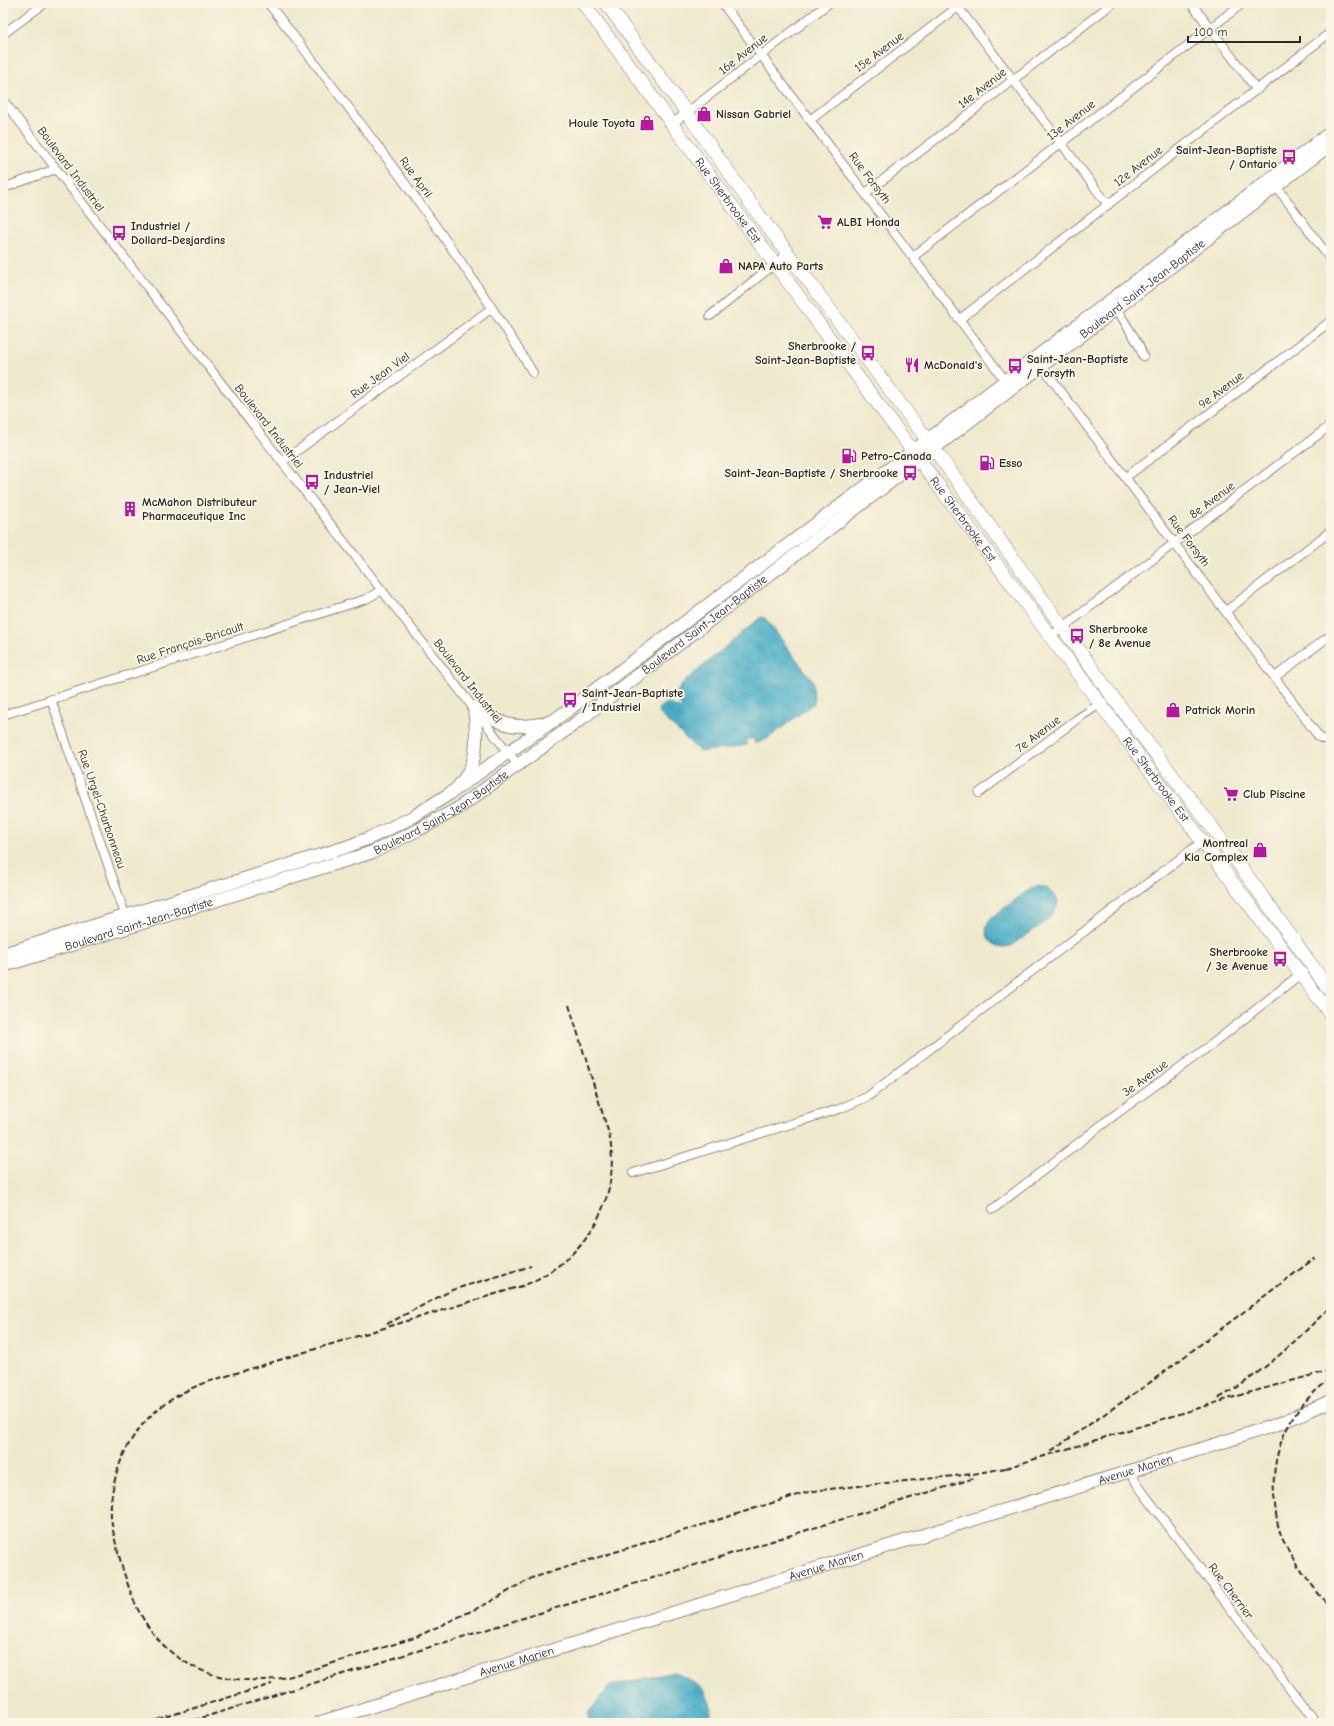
<svg xmlns="http://www.w3.org/2000/svg" width="1334" height="1726" font-family="'Comic Neue',sans-serif">
  <defs>
    <pattern id="water-ripples" width="26" height="14" patternUnits="userSpaceOnUse"><rect width="26" height="14" fill="#46adc6"/><path d="M2 4q2-2 4 0t4 0M15 11q2-2 4 0t4 0" fill="none" stroke="#3b8da1"/></pattern>
  </defs>
  <rect width="100%" height="100%" fill="#fcf5e5"/>
  <filter id="ink" filterUnits="userSpaceOnUse"><feTurbulence type="fractalNoise" baseFrequency=".025" numOctaves="2"/><feDisplacementMap in="SourceGraphic" scale="8" xChannelSelector="R" yChannelSelector="G"/><feConvolveMatrix kernelMatrix="1 2 1 2 8 2 1 2 1" color-interpolation-filters="sRGB"/></filter>
  <filter id="wash" filterUnits="userSpaceOnUse"><feTurbulence type="fractalNoise" baseFrequency=".012" numOctaves="4" result="noise"/><feDisplacementMap in="SourceGraphic" scale="16" xChannelSelector="R" yChannelSelector="G"/><feGaussianBlur stdDeviation="0.9" result="paint"/><feColorMatrix in="noise" values="0 0 0 0 0 0 0 0 0 0 0 0 0 0 0 0 0 1.4 0 .05"/><feComposite in="paint" operator="in"/></filter>
  <g filter="url(#wash)">
    <rect width="100%" height="100%" fill="#efe9cd"/>
    <g fill="url(#water-ripples)" stroke="#386c78">
      <polygon points="761,617 765,618 813,681 814,703 767,739 755,744 754,739 746,739 747,745 700,752 657,711 666,703 682,709 677,692 683,683"/>
      <path d="M1037,886C1048,887 1054,892 1058,902L1056,909L1049,919L1013,945C994,953 978,934 991,918L1031,888Z"/>
      <polygon points="675,1672 704,1689 712,1708 709,1723 589,1723 588,1713 610,1686"/>
    </g>
  </g>
  <g filter="url(#ink)">
    <g fill="none" stroke-linecap="round" stroke-linejoin="round">
      <g stroke="#8d8a7c" stroke-width="10">
        <g id="street">
          <path d="M268,3C334,87 398,171 459,259C485,297 510,334 533,373"/>
          <polyline points="722,3 1007,383"/>
          <polyline points="955,3 1108,205"/>
          <polyline points="1191,3 1257,90"/>
          <polyline points="3,34 45,3"/>
          <polyline points="3,100 282,462 518,765"/>
          <polyline points="810,120 963,3"/>
          <polyline points="672,124 829,3"/>
          <polyline points="1273,182 1331,260"/>
          <polyline points="3,188 56,169"/>
          <polyline points="866,193 1113,3"/>
          <polyline points="914,256 1243,3"/>
          <polyline points="1116,308 1139,345 1143,356"/>
          <polyline points="710,316 788,253"/>
          <polyline points="960,319 1331,32"/>
          <polyline points="1039,362 1319,737 1323,739 1331,739"/>
          <polyline points="282,462 492,308"/>
          <polyline points="1126,477 1331,321"/>
          <polyline points="1226,611 1331,531"/>
          <polyline points="1050,637 1331,425"/>
          <polyline points="1275,677 1331,635"/>
          <polyline points="51,699 127,920"/>
          <polyline points="3,715 366,599 382,590"/>
          <polyline points="979,793 1077,719 1103,702"/>
          <polyline points="633,1173 839,1109 867,1097 1203,841"/>
          <polyline points="993,1209 1112,1117 1215,1042 1303,972"/>
          <polyline points="1130,1472 1139,1487 1316,1723"/>
        </g>
      </g>
      <g stroke="#8d8a7c" stroke-width="14">
        <g id="secondary">
          <path d="M474,707C503,725 513,731 548,722"/>
          <path d="M460,784C480,762 477,734 474,707"/>
          <polyline points="3,954 346,847 367,839 411,818 449,794 564,713 913,451 1331,132"/>
          <path id="s1" d="M3,966L373,852L418,830L457,809L580,720L1331,144"/>
          <path id="s2" d="M318,1723L1217,1444L1278,1424L1331,1401"/>
        </g>
      </g>
      <g stroke="#8d8a7c" stroke-width="14">
        <g id="primary">
          <path id="s3" d="M583,3L866,388L1331,1015"/>
          <polyline points="606,3 687,113 748,200 940,457 1112,696 1223,842 1331,992"/>
        </g>
      </g>
      <use href="#street" stroke="#fff" stroke-width="8"/>
      <use href="#secondary" stroke="#fff" stroke-width="12"/>
      <use href="#primary" stroke="#fff" stroke-width="13"/>
      <g stroke="#2b2b2b" stroke-width="2" stroke-dasharray="6 3" stroke-linecap="butt">
        <path d="M569,1005L609,1134C623,1200 584,1260 525,1285L207,1382C165,1397 132,1425 118,1469C113,1485 110,1500 111,1517C113,1535 118,1552 123,1570C128,1585 133,1601 141,1615C172,1671 228,1688 288,1677L414,1638L486,1604L532,1578L804,1493L820,1490L973,1474L1011,1467"/>
        <polyline points="387,1324 452,1290 531,1266"/>
        <path d="M1331,1379C1289,1407 1268,1455 1275,1504C1276,1517 1278,1530 1284,1542C1296,1567 1315,1588 1331,1610"/>
        <path d="M1219,1398C1259,1377 1299,1338 1331,1306"/>
        <polyline points="1051,1451 1148,1384 1315,1258"/>
        <polyline points="1006,1468 1244,1394 1331,1370"/>
        <polyline points="149,1722 272,1684"/>
        <polyline points="185,1723 975,1478"/>
      </g>
    </g>
  </g>
  <defs>
    <g id="shop-bare" transform="scale(1.2)"><path d="M-5-2.5h2.3a2.7 3.5 0 0 1 5.4 0H5L5.5 6h-11ZM-1.5-2.5h3a1.5 2.3 0 0 0-3 0Z" fill="#b5179e" stroke="#fcf5e5" stroke-width="2.5" paint-order="stroke"/></g>
    <g id="bus-bare" transform="scale(1.2)"><path d="M-5-6H5V4H4V6H2V4H-2V6H-4V4H-5ZM-3.5-4V0h7V-4ZM-3.5 1.2v1.5H-2V1.2ZM2 1.2v1.5H3.5V1.2Z" fill="#b5179e" stroke="#fcf5e5" stroke-width="2.5" paint-order="stroke"/></g>
    <g id="supermarket-bare" transform="scale(1.2)"><path d="M-6-5.5h2.5l.6 2H6L4.5 2H-2.5L-4.4-4H-6ZM-1.5 3.2a1.3 1.3 0 1 0 .1 0ZM3 3.2a1.3 1.3 0 1 0 .1 0Z" fill="#b5179e" stroke="#fcf5e5" stroke-width="2.5" paint-order="stroke"/></g>
    <g id="restaurant-bare" transform="scale(1.2)"><path d="M-5-6h1v4h1v-4h1v4h1v-4h1v5L-1.5 .5V6h-2V.5L-5-1ZM5-6V6H3V1.5H1.5Q1.5-4 5-6Z" fill="#b5179e" stroke="#fcf5e5" stroke-width="2.5" paint-order="stroke"/></g>
    <g id="fuel-bare" transform="scale(1.2)"><path d="M-5.5-6h7V0h2V4h1.3V-2.5L3-4.5l.8-.8L6-3V5H2.5V1h-1V6h-7ZM-4.2-4.7v3.2H.2V-4.7Z" fill="#b5179e" stroke="#fcf5e5" stroke-width="2.5" paint-order="stroke"/></g>
    <g id="building-bare" transform="scale(1.2)"><path d="M-4-6H4V6H1V3H-1V6H-4ZM-2.5-4.3h1.7v1.8h-1.7ZM.8-4.3h1.7v1.8H.8ZM-2.5-1h1.7V.8h-1.7ZM.8-1h1.7V.8H.8Z" fill="#b5179e" stroke="#fcf5e5" stroke-width="2.5" paint-order="stroke"/></g>
  </defs>
  <g fill-rule="evenodd">
    <use href="#shop-bare" x="704" y="114"/>
    <use href="#shop-bare" x="647" y="123"/>
    <use href="#bus-bare" x="1289" y="157"/>
    <use href="#supermarket-bare" x="825" y="222"/>
    <use href="#bus-bare" x="119" y="233"/>
    <use href="#shop-bare" x="726" y="266"/>
    <use href="#bus-bare" x="868" y="353"/>
    <use href="#restaurant-bare" x="912" y="365"/>
    <use href="#bus-bare" x="1015" y="366"/>
    <use href="#fuel-bare" x="849" y="456"/>
    <use href="#fuel-bare" x="987" y="463"/>
    <use href="#bus-bare" x="910" y="473"/>
    <use href="#bus-bare" x="312" y="482"/>
    <use href="#building-bare" x="130" y="509"/>
    <use href="#bus-bare" x="1077" y="636"/>
    <use href="#bus-bare" x="570" y="700"/>
    <use href="#shop-bare" x="1173" y="710"/>
    <use href="#supermarket-bare" x="1231" y="794"/>
    <use href="#shop-bare" x="1260" y="850"/>
    <use href="#bus-bare" x="1280" y="959"/>
  </g>
  <g text-anchor="middle" stroke-width="4" stroke-linejoin="round" paint-order="stroke">
    <g font-size="12" fill="#2b2b2b" stroke="#fcf5e5">
      <text transform="translate(879 52) rotate(-37)" y="4">15e Avenue</text>
      <text transform="translate(743 54) rotate(-38)" y="4">16e Avenue</text>
      <text transform="translate(982 88) rotate(-38)" y="4">14e Avenue</text>
      <text transform="translate(1071 120) rotate(-38)" y="4">13e Avenue</text>
      <text transform="translate(1138 166) rotate(-38)" y="4">12e Avenue</text>
      <text transform="translate(71 169) rotate(53)" y="4">Boulevard Industriel</text>
      <text transform="translate(416 177) rotate(54)" y="4">Rue April</text>
      <text transform="translate(870 178) rotate(53)" y="4">Rue Forsyth</text>
      <text dy="4" stroke="none"><textPath href="#s3" startOffset="245">Rue Sherbrooke Est</textPath></text>
      <text dy="4" stroke="none"><textPath href="#s1" startOffset="1342">Boulevard Saint-Jean-Baptiste</textPath></text>
      <text transform="translate(380 375) rotate(-36)" y="4">Rue Jean Viel</text>
      <text transform="translate(1221 390) rotate(-37)" y="4">9e Avenue</text>
      <text transform="translate(269 426) rotate(52)" y="4">Boulevard Industriel</text>
      <text transform="translate(1212 500) rotate(-37)" y="4">8e Avenue</text>
      <text dy="4" stroke="none"><textPath href="#s3" startOffset="641">Rue Sherbrooke Est</textPath></text>
      <text transform="translate(1189 541) rotate(53)" y="4">Rue Forsyth</text>
      <text dy="4" stroke="none"><textPath href="#s1" startOffset="790">Boulevard Saint-Jean-Baptiste</textPath></text>
      <text transform="translate(190 643) rotate(-18)" y="4">Rue François-Bricault</text>
      <text transform="translate(468 681) rotate(52)" y="4">Boulevard Industriel</text>
      <text transform="translate(1038 734) rotate(-37)" y="4">7e Avenue</text>
      <text dy="4" stroke="none"><textPath href="#s3" startOffset="965">Rue Sherbrooke Est</textPath></text>
      <text transform="translate(102 809) rotate(71)" y="4">Rue Urgel-Charbonneau</text>
      <text dy="4" stroke="none"><textPath href="#s1" startOffset="466">Boulevard Saint-Jean-Baptiste</textPath></text>
      <text dy="4" stroke="none"><textPath href="#s1" startOffset="142">Boulevard Saint-Jean-Baptiste</textPath></text>
      <text transform="translate(1145 1078) rotate(-36)" y="4">3e Avenue</text>
      <text dy="4" stroke="none"><textPath href="#s2" startOffset="856">Avenue Marien</textPath></text>
      <text dy="4" stroke="none"><textPath href="#s2" startOffset="532">Avenue Marien</textPath></text>
      <text transform="translate(1231 1591) rotate(53)" y="4">Rue Cherrier</text>
      <text dy="4" stroke="none"><textPath href="#s2" startOffset="208">Avenue Marien</textPath></text>
    </g>
    <g font-size="12" font-weight="bold" fill="#2b2b2b" stroke="#fcf5e5" text-anchor="start">
      <text x="716" y="118">Nissan Gabriel</text>
      <text x="635" y="127" text-anchor="end">Houle Toyota</text>
      <text x="1277" y="154" text-anchor="end">Saint-Jean-Baptiste<tspan x="1277" dy="14">/ Ontario</tspan></text>
      <text x="837" y="226">ALBI Honda</text>
      <text x="131" y="230">Industriel /<tspan x="131" dy="14">Dollard-Desjardins</tspan></text>
      <text x="738" y="270">NAPA Auto Parts</text>
      <text x="856" y="350" text-anchor="end">Sherbrooke /<tspan x="856" dy="14">Saint-Jean-Baptiste</tspan></text>
      <text x="1027" y="363">Saint-Jean-Baptiste<tspan x="1027" dy="14">/ Forsyth</tspan></text>
      <text x="924" y="369">McDonald's</text>
      <text x="861" y="460">Petro-Canada</text>
      <text x="999" y="467">Esso</text>
      <text x="898" y="477" text-anchor="end">Saint-Jean-Baptiste / Sherbrooke</text>
      <text x="324" y="479">Industriel<tspan x="324" dy="14">/ Jean-Viel</tspan></text>
      <text x="142" y="506">McMahon Distributeur<tspan x="142" dy="14">Pharmaceutique Inc</tspan></text>
      <text x="1089" y="633">Sherbrooke<tspan x="1089" dy="14">/ 8e Avenue</tspan></text>
      <text x="582" y="697">Saint-Jean-Baptiste<tspan x="582" dy="14">/ Industriel</tspan></text>
      <text x="1185" y="714">Patrick Morin</text>
      <text x="1243" y="798">Club Piscine</text>
      <text x="1248" y="847" text-anchor="end">Montreal<tspan x="1248" dy="14">Kia Complex</tspan></text>
      <text x="1268" y="956" text-anchor="end">Sherbrooke<tspan x="1268" dy="14">/ 3e Avenue</tspan></text>
    </g>
  </g>
  <rect width="1334" height="1726" fill="none" stroke="#fcf5e5" stroke-width="16"/>
  <path d="M1188 36v6h112v-6" fill="none" stroke="#2b2b2b" stroke-width="2"/>
  <text x="1194" y="36" font-size="12" fill="#2b2b2b" stroke="#fcf5e5" stroke-width="3" paint-order="stroke">100 m</text>
</svg>
